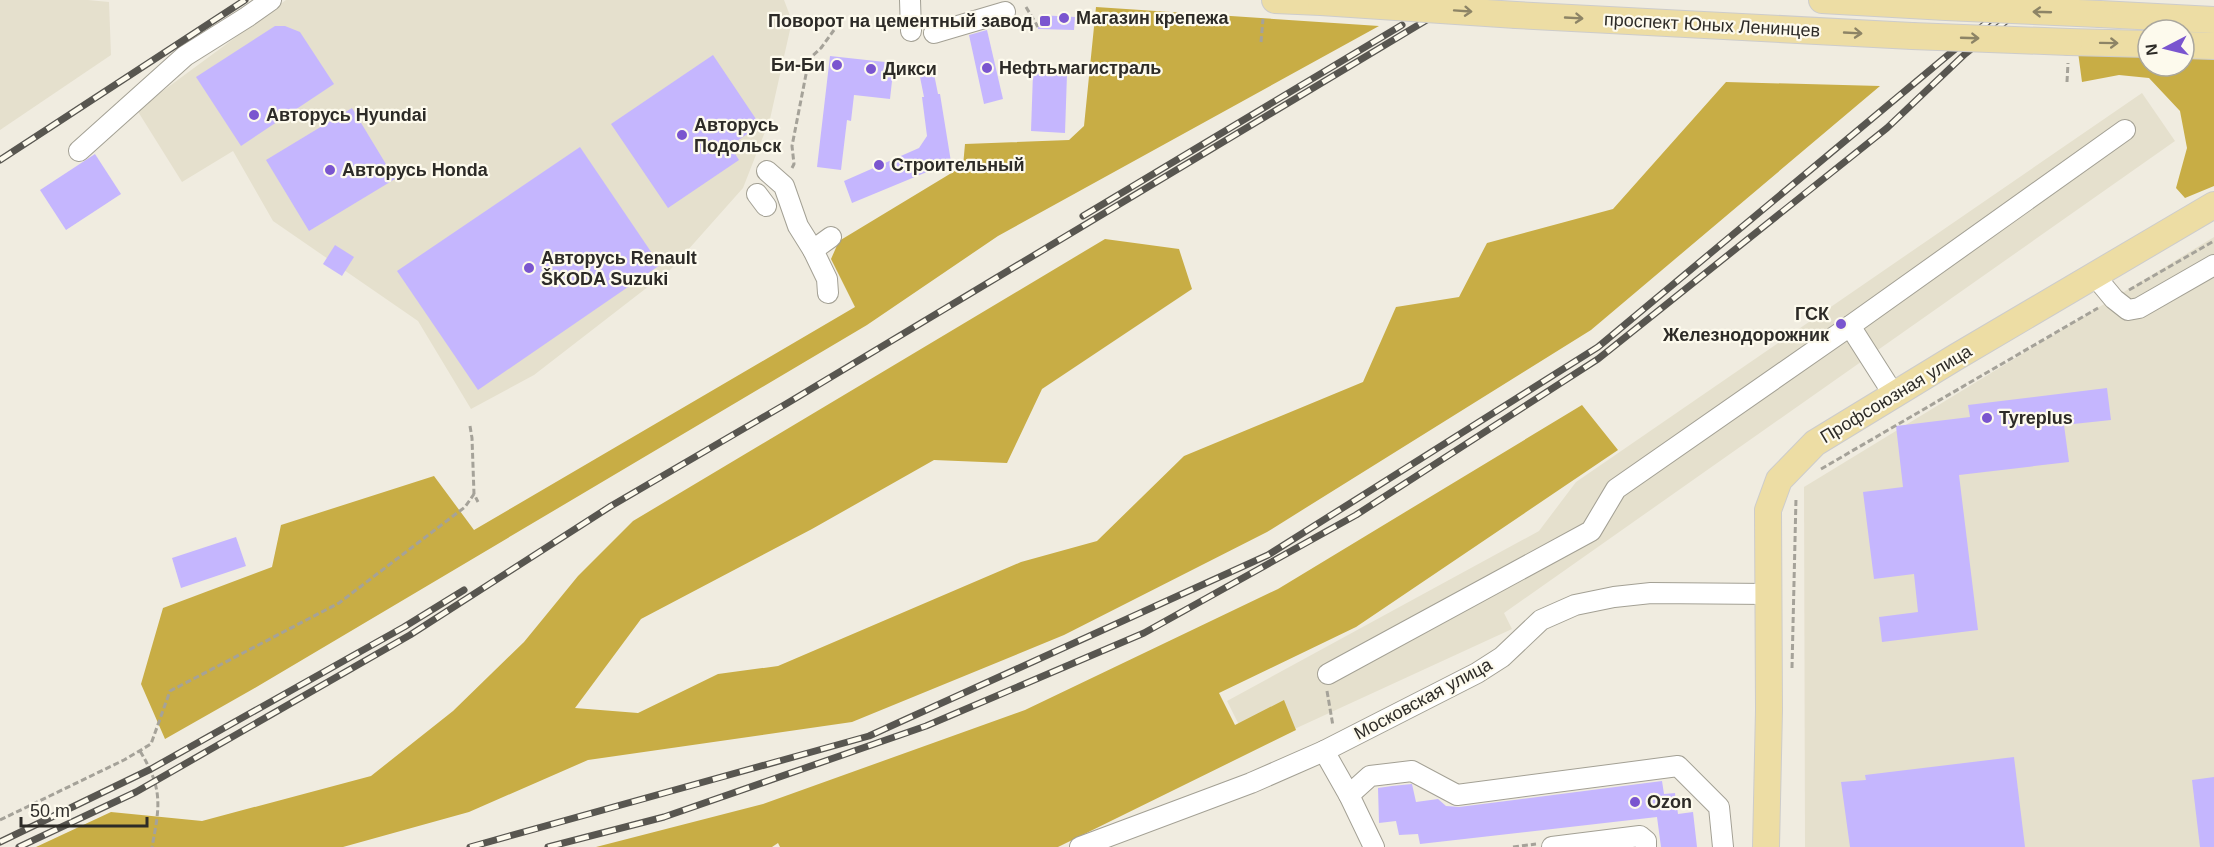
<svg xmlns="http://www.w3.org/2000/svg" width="2214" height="847" font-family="Helvetica,sans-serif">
  <rect width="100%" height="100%" fill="#f0ece0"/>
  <g fill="#e5e0cd">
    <polygon points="0,0 88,0 109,2 111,55 0,130"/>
    <polygon points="286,0 784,0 792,21 770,119 743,188 671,269 534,375 471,409 418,321 273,221 233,151 182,182 137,110"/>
    <polygon points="2142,93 2175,141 1504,613 1512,629 1251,749 1227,701 1539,531 1576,482"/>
    <polygon points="2214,237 2214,847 1805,847 1804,487"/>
  </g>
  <g fill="#c8ad45">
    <polygon points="1096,7 1379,26 998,236 867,325 253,689 165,739 141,684 163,608 272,567 281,525 434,476 474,530 855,307 831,259 839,241 963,166 965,144 1069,140 1084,126"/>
    <polygon points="2078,52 2148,54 2148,66 2184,66 2184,54 2214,55 2214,186 2185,198 2176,188 2187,148 2180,111 2149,78 2119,75 2082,82"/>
    <polygon points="1726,82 1880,86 1591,330 1267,532 1064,635 852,722 588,760 469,812 343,847 36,847 111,812 202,821 371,776 453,711 524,642 578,576 633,521 1105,239 1179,249 1192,289 1042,389 1007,463 934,460 812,529 641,619 575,708 638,713 718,674 778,666 1021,562 1097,541 1184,456 1363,382 1396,307 1459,297 1487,243 1613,209"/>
    <polygon points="1582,405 1618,450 1356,627 1219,693 1235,725 1284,700 1296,730 1058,847 780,847 778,843 772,847 596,847 763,804 1025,710 1278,589"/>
  </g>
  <g fill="#c5b6fe">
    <polygon points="1039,15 1075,17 1074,30 1038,29"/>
    <polygon points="275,26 285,26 300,32 334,84 241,146 196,77"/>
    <polygon points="987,30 1003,99 984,104 969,35"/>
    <polygon points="713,55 760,125 730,146 739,160 668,208 611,124"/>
    <polygon points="830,56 894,63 890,99 854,95 851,121 847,120 841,170 817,167"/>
    <polygon points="932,64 938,94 940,94 951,162 852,203 844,181 919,148 927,136 922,97 924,97 918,67"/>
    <polygon points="1033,73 1067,74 1065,133 1031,131"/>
    <polygon points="352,108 395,179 309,231 266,160"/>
    <polygon points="580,147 660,265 478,390 397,271"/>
    <polygon points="95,154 121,194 66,230 40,190"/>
    <polygon points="335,245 354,257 342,276 323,264"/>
    <polygon points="2107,388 2111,420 2064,425 2069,462 1959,475 1978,630 1882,642 1879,617 1918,612 1914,574 1874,579 1863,492 1903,487 1896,426 1970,417 1968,405"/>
    <polygon points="236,537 246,566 181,588 172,558"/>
    <polygon points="2014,757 2025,847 1850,847 1841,782 1866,780 1865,775"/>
    <polygon points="2214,777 2214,847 2200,847 2192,780"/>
    <polygon points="1662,781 1664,794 1675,793 1678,814 1693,812 1697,847 1661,847 1657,817 1420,844 1418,834 1399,835 1396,821 1379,823 1378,788 1392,786 1412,784 1416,802 1438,799 1446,806 1459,807"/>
  </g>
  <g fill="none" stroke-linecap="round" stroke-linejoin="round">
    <g stroke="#a3a094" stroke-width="22">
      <g id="minor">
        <polyline points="910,0 911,31"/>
        <polyline points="934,33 1005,12"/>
        <polyline points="79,151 185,56 247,17 271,0"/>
        <polyline points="767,171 784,186 798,226 813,250 827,279 828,293"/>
        <polyline points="757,194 766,206"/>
        <polyline points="813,250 831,237"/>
        <polyline points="2094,275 2114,299 2128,310 2139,308 2214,265"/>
        <polyline points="1850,326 1894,395"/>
        <polyline points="1328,674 1591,531 1616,489 1850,326 2125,130"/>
        <polyline points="1324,751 1349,795"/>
        <polyline points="1080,847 1251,783 1324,751 1477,673 1502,657 1541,620 1575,605 1614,597 1651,593 1769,594"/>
        <polyline points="1374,847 1349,795 1370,776 1412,771 1457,795 1678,766 1719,807 1723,847"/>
        <polyline points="1552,847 1640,836 1646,841 1646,847"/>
      </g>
    </g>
    <g stroke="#cdcccb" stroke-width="28">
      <g id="major">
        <polyline points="1275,0 1321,2"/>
        <polyline points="1822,0 1946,7"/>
        <polyline points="2100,14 2214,20"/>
        <polyline points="1516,15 1912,36"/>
        <polyline points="2069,42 2148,44"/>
        <polyline points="2184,45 2214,46"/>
        <polyline points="1766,847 1769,710 1768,510 1779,480 1815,443 1956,357 2214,205"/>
      </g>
    </g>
    <g stroke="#a5a299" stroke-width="3" stroke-dasharray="6 3" stroke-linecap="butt">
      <polyline points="1026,7 1038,27"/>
      <polyline points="1261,42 1263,19"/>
      <polyline points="2067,82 2068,63"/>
      <polyline points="792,168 794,164 792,146 809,59 821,48 834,30"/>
      <polyline points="2129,290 2214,241"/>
      <polyline points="470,426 472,438 474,494 478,502"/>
      <polyline points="1821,469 2098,308"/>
      <polyline points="1792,668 1796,498"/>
      <polyline points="1327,691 1333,726"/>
      <path d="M140,751C163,789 160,805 152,847"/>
      <polyline points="0,820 124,760 151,744 170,691 339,603 465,507 474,494"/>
      <polyline points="1513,847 1536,844"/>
    </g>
    <use href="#minor" stroke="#fff" stroke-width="20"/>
    <use href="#major" stroke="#eddda4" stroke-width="26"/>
    <g stroke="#585650" stroke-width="7">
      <g id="rail">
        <polyline points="0,160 245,0"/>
        <polyline points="1083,216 1402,25"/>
        <polyline points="0,842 151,769 404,627 464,590"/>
        <polyline points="19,847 136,792 410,635 611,506 786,404 1460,0"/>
        <polyline points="470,847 869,736 1268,555 1598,347 2014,0"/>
        <polyline points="548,847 664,817 926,726 1144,633 1356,515 1598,359 1887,128 1965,54 2032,0"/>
      </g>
    </g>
    <use href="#rail" stroke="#fdfaed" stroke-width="4.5" stroke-dasharray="14" stroke-linecap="butt"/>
    <g stroke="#cdcccb" stroke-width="28" stroke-linecap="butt">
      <g id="major-bridge">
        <polyline points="1321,2 1516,15"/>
        <polyline points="1946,7 2100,14"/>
        <polyline points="1912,36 2069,42"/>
      </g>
    </g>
    <use href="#major-bridge" stroke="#eddda4" stroke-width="26"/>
  </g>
  <defs><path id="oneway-shaft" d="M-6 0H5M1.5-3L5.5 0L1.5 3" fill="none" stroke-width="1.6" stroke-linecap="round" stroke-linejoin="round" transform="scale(1.5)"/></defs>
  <g stroke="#8d8466">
    <use href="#oneway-shaft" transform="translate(1463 11) rotate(4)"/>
    <use href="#oneway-shaft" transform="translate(2042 12) rotate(-178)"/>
    <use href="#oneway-shaft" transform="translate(1574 18) rotate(3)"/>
    <use href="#oneway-shaft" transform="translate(1853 33) rotate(3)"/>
    <use href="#oneway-shaft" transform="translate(1970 38) rotate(2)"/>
    <use href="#oneway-shaft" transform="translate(2109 43) rotate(1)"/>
  </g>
  <g fill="#7a55cf" stroke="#fdfaed" stroke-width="2">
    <circle cx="1064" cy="18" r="6"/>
    <rect x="1039" y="15" width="12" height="12" rx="3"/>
    <circle cx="837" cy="65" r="6"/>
    <circle cx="987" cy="68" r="6"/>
    <circle cx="871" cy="69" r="6"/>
    <circle cx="254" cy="115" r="6"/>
    <circle cx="682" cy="135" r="6"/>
    <circle cx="879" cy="165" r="6"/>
    <circle cx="330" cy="170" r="6"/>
    <circle cx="529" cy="268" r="6"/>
    <circle cx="1841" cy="324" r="6"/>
    <circle cx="1987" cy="418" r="6"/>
    <circle cx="1635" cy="802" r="6"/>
  </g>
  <g text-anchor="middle" stroke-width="4.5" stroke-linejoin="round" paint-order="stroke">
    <g font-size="18" font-weight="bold" fill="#2d2b27" stroke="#fdfaed" text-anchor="start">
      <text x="1076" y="24">Магазин крепежа</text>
      <text x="1033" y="27" text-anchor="end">Поворот на цементный завод</text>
      <text x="825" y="71" text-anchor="end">Би-Би</text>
      <text x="999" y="74">Нефтьмагистраль</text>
      <text x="883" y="75">Дикси</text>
      <text x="266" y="121">Авторусь Hyundai</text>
      <text x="694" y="131">Авторусь<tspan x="694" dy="21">Подольск</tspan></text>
      <text x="891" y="171">Строительный</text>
      <text x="342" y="176">Авторусь Honda</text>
      <text x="541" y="264">Авторусь Renault<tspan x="541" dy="21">ŠKODA Suzuki</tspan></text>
      <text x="1829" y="320" text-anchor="end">ГСК<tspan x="1829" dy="21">Железнодорожник</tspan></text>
      <text x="1999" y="424">Tyreplus</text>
      <text x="1647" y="808">Ozon</text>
    </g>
    <g font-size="18" fill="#2d2b27" stroke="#fdfaed">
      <text transform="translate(1712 25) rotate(3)" y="6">проспект Юных Ленинцев</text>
      <text transform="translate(1896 394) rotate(-31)" y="6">Профсоюзная улица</text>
      <text transform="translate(1423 699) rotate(-28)" y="6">Московская улица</text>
    </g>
  </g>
  <g transform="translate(2166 48) rotate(263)"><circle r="28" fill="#fdfaed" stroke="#aaa79e" stroke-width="1.5"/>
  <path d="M0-4.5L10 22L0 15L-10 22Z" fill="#7a55cf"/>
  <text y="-9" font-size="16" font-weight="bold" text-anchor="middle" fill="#2d2b27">N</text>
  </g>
  <path d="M21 817v9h126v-9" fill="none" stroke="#2d2b27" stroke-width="3"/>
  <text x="30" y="817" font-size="18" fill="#2d2b27" stroke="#fdfaed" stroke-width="4.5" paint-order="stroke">50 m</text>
</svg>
